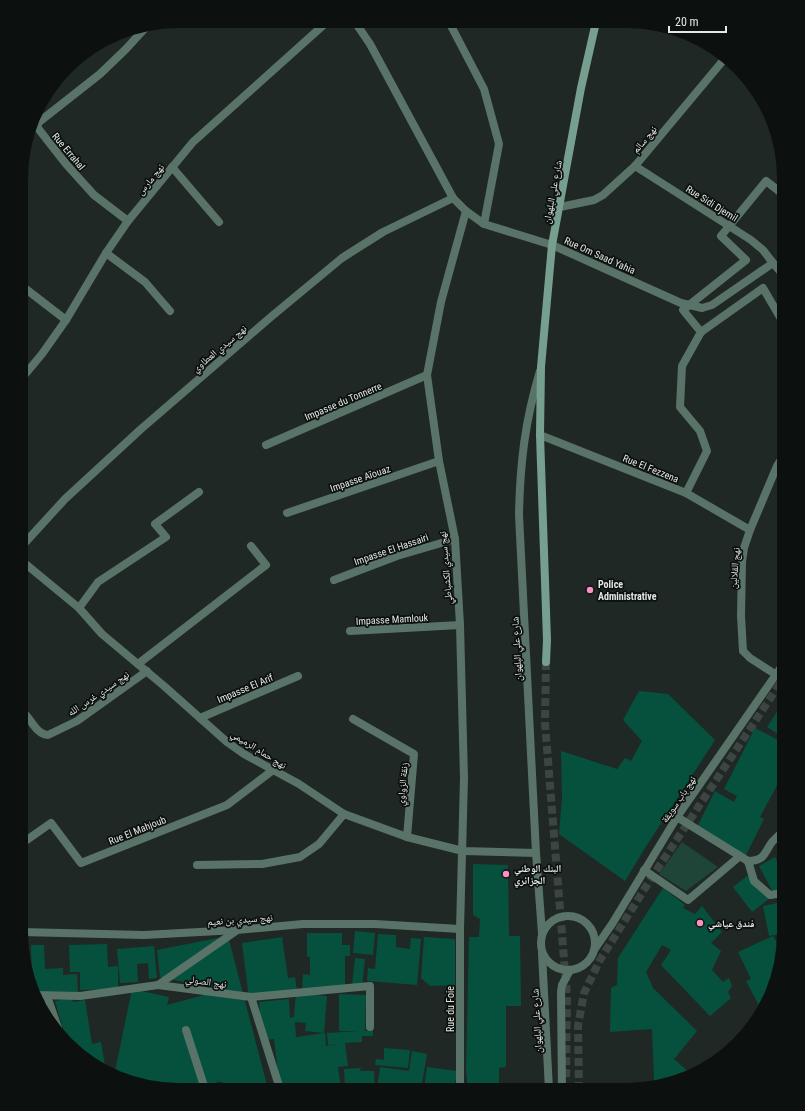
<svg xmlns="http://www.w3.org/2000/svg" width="805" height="1111" font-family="'Roboto Condensed','Noto Naskh Arabic',sans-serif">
  <rect width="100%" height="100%" fill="#1f2824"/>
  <polygon fill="#1e4538" points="682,842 718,867 686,891 659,874"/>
  <g fill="#06513d">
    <polygon points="639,691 668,694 715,740 645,848 625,881 559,834 562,798 561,751 617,769 625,758 631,761 642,741 623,720"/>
    <polygon points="784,701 784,738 767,727"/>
    <polygon points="755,728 784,743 784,774 783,774 760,817 764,819 746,855 696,829 715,791 734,802 737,796 724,789"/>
    <polygon points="775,857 780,866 784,864 784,892 775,896 759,866"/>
    <polygon points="473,864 508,865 509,936 520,936 521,1006 506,1006 506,1067 499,1068 499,1090 468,1090 466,1071 469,937 479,937 480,919 473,915"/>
    <polygon points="751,873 770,898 752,912 733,887"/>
    <polygon points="663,888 685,905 683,908 695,914 702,906 722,932 711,943 721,951 712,970 723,982 729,978 732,986 728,992 731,998 710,1016 661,965 671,950 662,945 646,972 653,988 697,1031 674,1059 692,1075 657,1083 654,1081 652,1029 610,1032 611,988 617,985 618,958"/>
    <polygon points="782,902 784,912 784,933 769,936 763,906"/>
    <polygon points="355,931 375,933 373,955 353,953"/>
    <polygon points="307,933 342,933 342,945 350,945 350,956 345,956 345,990 302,989 303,974 310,975 310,957 307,957"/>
    <polygon points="378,934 396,935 396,947 410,949 411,938 421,939 417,985 367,981 368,968 375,969"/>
    <polygon points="228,936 268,1089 253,1089 216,1081 224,1089 158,1089 118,1078 114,1076 132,989 169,997 167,1005 222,990 160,977 157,950"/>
    <polygon points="773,936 782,951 776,984 762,1011 746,981 751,979 738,952"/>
    <polygon points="282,937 288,978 295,977 297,991 249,998 242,943"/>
    <polygon points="424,937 455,939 455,985 430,986 421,978"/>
    <polygon points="23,943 28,944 27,958"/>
    <polygon points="107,944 108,967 118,966 118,989 80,990 80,972 70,972 69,945"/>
    <polygon points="31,945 44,945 45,969 63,968 63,975 77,974 78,992 35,993 32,981"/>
    <polygon points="154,946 157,978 149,979 148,963 137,964 138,982 120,983 117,949"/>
    <polygon points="355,958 365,959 362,986 352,985"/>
    <polygon points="296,993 327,996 324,1033 305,1031 306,1023 295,1022 296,1037 325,1033 326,1046 337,1044 328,1045 327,1033 359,1031 339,1031 339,994 366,995 365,1031 373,1030 373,1036 362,1036 362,1042 345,1043 348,1066 338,1067 341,1089 280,1089 274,1039 285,1038 262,1040 259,1002 289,999 290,1018 294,1017"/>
    <polygon points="36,998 46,998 50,1018 37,1002"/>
    <polygon points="72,998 73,1002 85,1000 92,1044 101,1042 106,1071 87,1060 86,1053 79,1054 65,1036 55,1001"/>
    <polygon points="384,1048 410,1050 408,1068 375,1065 376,1059 384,1060"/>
    <polygon points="412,1051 427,1054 421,1089 377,1089 380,1067 409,1071"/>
    <polygon points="427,1067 457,1071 454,1090 424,1089"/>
    <polygon points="361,1068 360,1071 374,1071 375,1089 345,1089 344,1069"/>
  </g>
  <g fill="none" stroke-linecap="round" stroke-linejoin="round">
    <g stroke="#3c4541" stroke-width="8" stroke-dasharray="8 4" stroke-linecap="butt">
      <polyline points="546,662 545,723 567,996 566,1079"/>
      <polyline points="579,1090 578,1026 584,993 600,960 652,877 781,682"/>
    </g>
    <g stroke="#597369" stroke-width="8">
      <polyline points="355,22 370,44 453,198 466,211 484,224 552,245 681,303 702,308 712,305 773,263 784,276"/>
      <polyline points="449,22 484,89 499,144 484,224"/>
      <polyline points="635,166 751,240 763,250 773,263"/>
      <polyline points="172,167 219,222"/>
      <polyline points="560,207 594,200 603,195 635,166 726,57"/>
      <polyline points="128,221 94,195 66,164 37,127 39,122 100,74 126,49 147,26"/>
      <polyline points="106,253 145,282 170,311"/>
      <polyline points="22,286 66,320"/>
      <polyline points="784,324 763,288 701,332 683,310 746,260 721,236 766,181 784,195"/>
      <path d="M540,371C525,421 520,463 519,515L536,853L542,933"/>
      <polyline points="22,378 42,354 66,320 106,253 128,221 193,142 328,21"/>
      <polyline points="540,435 686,493 750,530"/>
      <polyline points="266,445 427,375"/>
      <polyline points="686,493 707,451 700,431 680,407 682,366 701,332"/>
      <polyline points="287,513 439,461"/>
      <polyline points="22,546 65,499 141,429 272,316 342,258 383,232 453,198"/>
      <polyline points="22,561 79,608 102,634 164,686 227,742 244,754 299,784 344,814 407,837 463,851 536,853"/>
      <polyline points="334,580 397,556 455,539"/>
      <polyline points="79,608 98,582 166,537 155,524 199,492"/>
      <polyline points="350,631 460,625"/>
      <polyline points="138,664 266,565 251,546"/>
      <polyline points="775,674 750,658 743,651 741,616 742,562 744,548 750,530 777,466 784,455"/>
      <path d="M21,715H26C32,722 38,735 48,735L77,721L147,671"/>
      <polyline points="200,718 298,676"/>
      <polyline points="353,719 414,754 407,837"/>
      <path d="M677,817L748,861C765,861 764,853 772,842C776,838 780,834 784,830"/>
      <polyline points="21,844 51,823 81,863 227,805 273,770"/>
      <polyline points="748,861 754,881 770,895 784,893"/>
      <polyline points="197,865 262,864 300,857 319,844 344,814"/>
      <polyline points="644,870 688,900 740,856"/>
      <circle cx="568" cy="943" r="27"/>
      <polyline points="236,931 158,985 251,997 280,1089"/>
      <polyline points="21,932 144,935 237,930 303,924 375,924 460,929"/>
      <polyline points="594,950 612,924 677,817 784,663"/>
      <polyline points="542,953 549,1090"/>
      <polyline points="35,995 80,996 158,985"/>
      <polyline points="47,996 58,1028"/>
      <polyline points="251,997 370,986 370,1027"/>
      <polyline points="186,1030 205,1089"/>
      <polyline points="460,1090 460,929 464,778 460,625 455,539 439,461 427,375 441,302 466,211"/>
      <polyline points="562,1090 561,992 562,985 570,970"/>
    </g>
    <g stroke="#769f8f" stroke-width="8">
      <polyline points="546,662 547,640 540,435 541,367 552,245 581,88 596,22"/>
      <polyline points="781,682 784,677"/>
    </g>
  </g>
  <g fill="#fa8fc6" stroke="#0c100e" stroke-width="1.5">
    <circle cx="590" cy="590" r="4"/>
    <circle cx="506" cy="874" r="4"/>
    <circle cx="700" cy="923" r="4"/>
  </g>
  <g text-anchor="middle" stroke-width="3.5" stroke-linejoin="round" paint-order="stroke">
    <g font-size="10" fill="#e2e8e5" stroke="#0c100e">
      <text transform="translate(644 139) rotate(-50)" y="4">نهج سالم</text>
      <text transform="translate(69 151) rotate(50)" y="4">Rue Errahal</text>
      <text transform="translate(150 179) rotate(-51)" y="4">نهج مارس</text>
      <text transform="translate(552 192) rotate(-79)" y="4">شارع علي البلهوان</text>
      <text transform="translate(712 203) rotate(32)" y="4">Rue Sidi Djemil</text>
      <text transform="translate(600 255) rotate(24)" y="4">Rue Om Saad Yahia</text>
      <text transform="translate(219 348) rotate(-40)" y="4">نهج سيدي العطاوي</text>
      <text transform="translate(343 401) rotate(-23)" y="4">Impasse du Tonnerre</text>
      <text transform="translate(651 468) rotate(22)" y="4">Rue El Fezzena</text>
      <text transform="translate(360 478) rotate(-19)" y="4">Impasse Aĩouaz</text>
      <text transform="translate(391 549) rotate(-19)" y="4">Impasse El Hassairi</text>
      <text transform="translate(445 568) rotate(-95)" y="4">نهج سيدي الكشباطي</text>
      <text transform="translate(734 568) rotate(-85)" y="4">نهج القلالين</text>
      <text transform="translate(392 619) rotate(-3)" y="4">Impasse Mamlouk</text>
      <text transform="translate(516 649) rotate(-93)" y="4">شارع علي البلهوان</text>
      <text transform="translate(245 688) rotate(-23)" y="4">Impasse El Arif</text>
      <text transform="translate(98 693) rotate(-34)" y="4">نهج سيدي غرس الله</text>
      <text transform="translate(259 749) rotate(32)" y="4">نهج حمام الرميمي</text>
      <text transform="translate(402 784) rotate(-85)" y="4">زنقة الزواوي</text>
      <text transform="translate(678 799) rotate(-56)" y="4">نهج باب سويقة</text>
      <text transform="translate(137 830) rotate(-22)" y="4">Rue El Mahjoub</text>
      <text transform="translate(240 919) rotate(-4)" y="4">نهج سيدي بن نعيم</text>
      <text transform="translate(206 981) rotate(8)" y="4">نهج الصولي</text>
      <text transform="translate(450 1009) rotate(-90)" y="4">Rue du Foie</text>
      <text transform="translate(536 1021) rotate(-93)" y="4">شارع علي البلهوان</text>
    </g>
    <g font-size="10" font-weight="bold" fill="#e2e8e5" stroke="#0c100e" text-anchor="start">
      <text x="598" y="588">Police<tspan x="598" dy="12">Administrative</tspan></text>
      <text x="514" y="872">البنك الوطني<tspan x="514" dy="12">الجزائري</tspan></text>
      <text x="708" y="927">فندق عياشي</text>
    </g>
  </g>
  <path d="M0 0H805V1111H0ZM178 28H627A150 150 0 0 1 777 178V933A150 150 0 0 1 627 1083H178A150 150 0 0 1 28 933V178A150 150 0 0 1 178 28Z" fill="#0c100e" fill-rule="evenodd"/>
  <path d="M669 26v6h57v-6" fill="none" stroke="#e2e8e5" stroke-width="2"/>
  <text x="675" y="26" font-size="12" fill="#e2e8e5" stroke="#0c100e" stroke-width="3" paint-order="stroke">20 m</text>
</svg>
